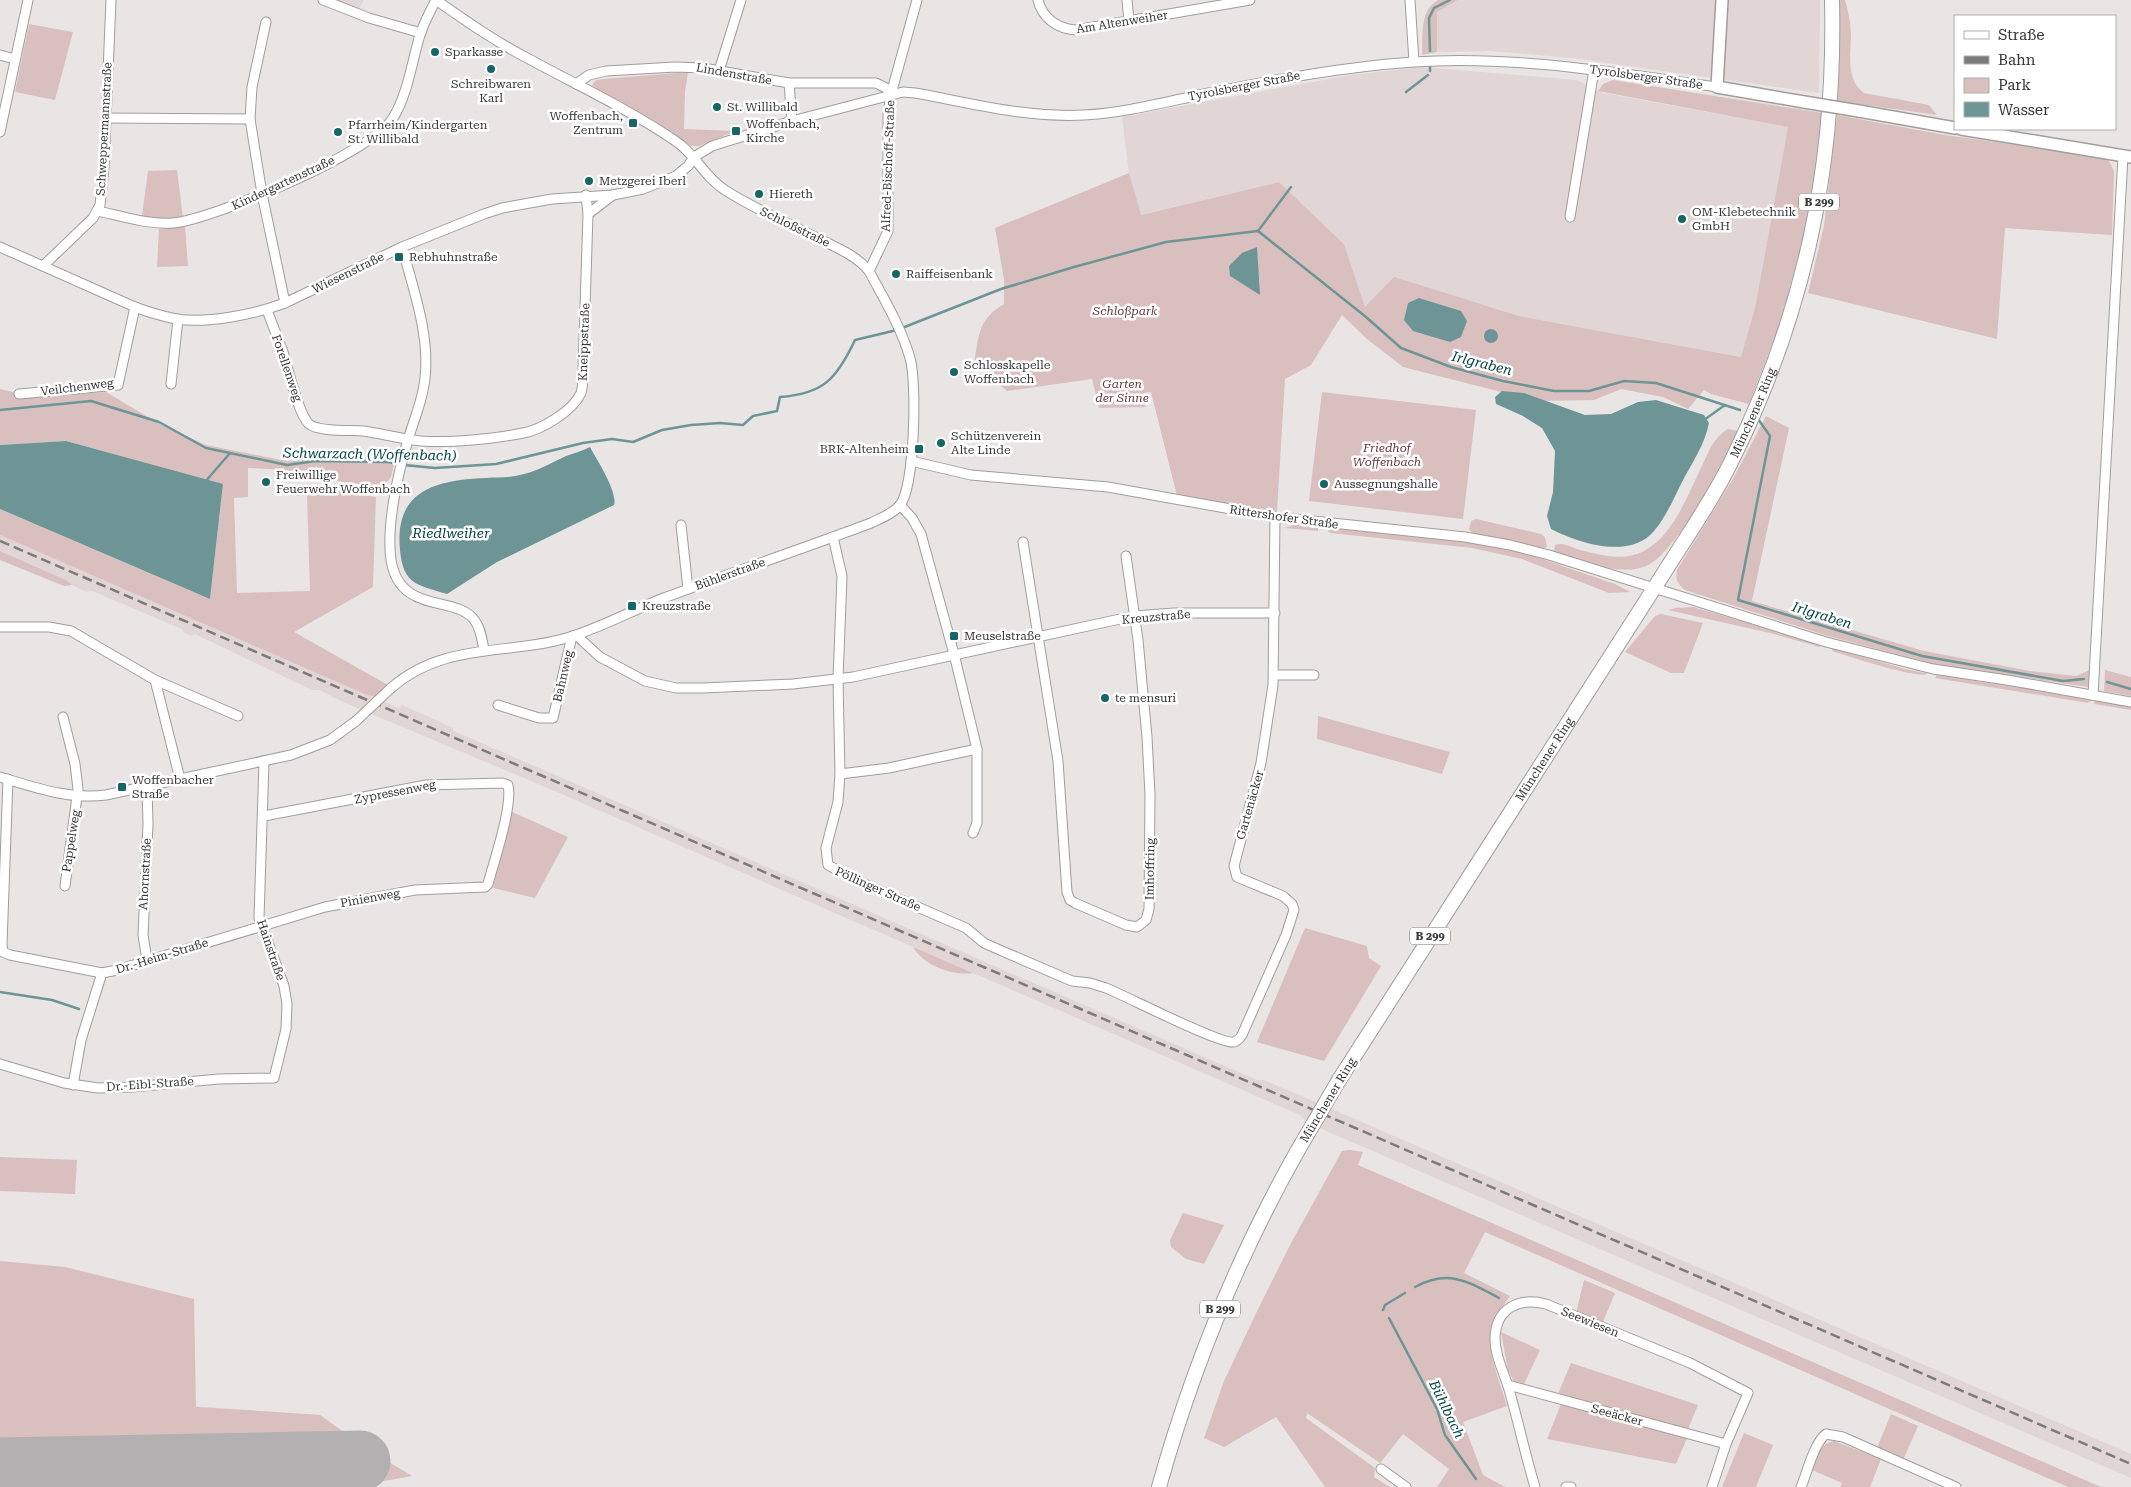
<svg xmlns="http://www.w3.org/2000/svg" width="2131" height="1487" font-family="'Roboto Serif',serif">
  <rect width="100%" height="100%" fill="#e9e5e5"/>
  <g fill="#e1d5d5">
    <polygon points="334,0 364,0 358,10"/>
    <polygon points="1458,0 1820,0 1819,93 1572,58 1491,51 1437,52 1437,12"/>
    <polygon points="1422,67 1577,80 1603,93 1788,127 1755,308 1742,357 1519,316 1484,305 1365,307 1344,244 1279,182 1140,215 1129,173 1122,117 1351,75"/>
    <polygon points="0,535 399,708 402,705 427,716 453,728 454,731 1257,1080 1264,1080 2131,1454 2131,1478 1324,1130 1305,1120 1300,1115 543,786 343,702 319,690 312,690 195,634 191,636 184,633 182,629 92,591 86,592 72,585 68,581 0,551"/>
    <polygon points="0,1393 320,1415 367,1449 412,1476 350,1487 0,1487"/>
  </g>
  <g fill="#dabfbf">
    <path d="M1438,0H1458L1437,12V52L1422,55C1423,36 1419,11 1438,0Z"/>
    <path d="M1840,0H1845C1847,7 1849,15 1850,23C1854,46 1842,77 1864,93L1929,105L1937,115L1838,101Z"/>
    <polygon points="29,24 73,32 55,100 15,92"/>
    <polygon points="688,72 685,92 684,129 736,131 699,146 691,146 602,93 592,85 596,80 604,79"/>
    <path d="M1613,80L1823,113L1810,217L1780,324L1749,404L1711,394L1704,390L1688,409L1663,397L1621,389L1594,400L1537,401L1403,367L1367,339L1342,315L1311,365L1285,379L1277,511L1177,496L1151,392L1143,393L1146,407L1099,408L1092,379L1007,391L974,364C979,336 977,320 1004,304V280L995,228L1129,173L1141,215L1279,182L1344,244L1365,307L1394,277L1519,316L1741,357L1755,308L1788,127L1598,91L1603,84Z"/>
    <polygon points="1837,115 1945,135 2101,157 2109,161 2114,171 2112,235 2005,228 1997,339 1808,293 1824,226"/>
    <polygon points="177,170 183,218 163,219 142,216 148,171"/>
    <polygon points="185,226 188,266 157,267 159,229"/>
    <polygon points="0,389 30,396 106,392 163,426 206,445 287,461 396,455 391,477 385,485 375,486 314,478 271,469 248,468 248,497 234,498 237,593 310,591 307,496 293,496 293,490 302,485 376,497 373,587 294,632 388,685 376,697 365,694 0,535 0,509 210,599 223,485 66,441 0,445"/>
    <polygon points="1322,392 1476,410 1463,519 1309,501"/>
    <path d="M1766,416L1789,428L1752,601L1924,651L2030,671L2076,676L2090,670L2088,687L1934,664L1828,636L1685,590C1678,584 1675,580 1677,570L1734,477Z"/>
    <path d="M1728,429L1738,431C1724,461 1675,555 1646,566C1628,573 1609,569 1590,564C1578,560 1564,558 1554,551L1555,545C1562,542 1570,546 1577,549C1599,555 1623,562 1644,551C1674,535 1688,494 1702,466C1709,451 1713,438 1728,429Z"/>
    <polygon points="1476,519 1541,534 1545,537 1547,547 1541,549 1473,534 1469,529 1471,521"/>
    <polygon points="1296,524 1318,526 1318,531 1285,528"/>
    <polygon points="1330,528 1474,543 1522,552 1615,584 1630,592 1609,593 1522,559 1472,548 1331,533 1328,531"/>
    <polygon points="0,551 68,581 72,585 64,586 0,560"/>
    <polygon points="1693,607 1815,642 1819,643 1820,647 1770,633 1668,610 1675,608"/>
    <polygon points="1661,614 1703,623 1684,673 1671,673 1625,652 1655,616"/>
    <path d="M1833,648L1905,669L1925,673L1927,674C1918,679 1847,656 1832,651Z"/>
    <polygon points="2105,670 2131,677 2131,696 2104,691"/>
    <polygon points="1937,675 2088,698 2091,701 2088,703 1935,678"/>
    <polygon points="2095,699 2131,705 2131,710 2094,704"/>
    <polygon points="1318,716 1450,752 1442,774 1317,739"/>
    <polygon points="510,811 568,837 535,898 493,888"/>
    <polygon points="1305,928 1367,946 1369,958 1381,966 1324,1061 1257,1042"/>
    <path d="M913,947L973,973C953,976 924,966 913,947Z"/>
    <path d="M1350,1150L1363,1152L1358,1165L2101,1487H2068L1485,1232L1464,1273L1510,1296C1478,1340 1493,1359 1507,1406L1463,1422L1483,1475L1505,1487H1437L1449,1469L1403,1434L1380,1463L1307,1413L1306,1418L1375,1468L1374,1477L1390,1487H1325L1276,1417L1224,1447L1204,1438L1224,1381L1260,1305L1291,1243L1342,1151Z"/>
    <polygon points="0,1157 77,1160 75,1194 0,1191"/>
    <polygon points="1183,1213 1224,1225 1204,1264 1186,1259 1171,1247 1170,1240"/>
    <polygon points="0,1261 65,1267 194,1299 196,1407 320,1415 367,1449 412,1476 350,1487 0,1487 0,1476 379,1467 356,1453 0,1461"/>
    <polygon points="1584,1280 1615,1293 1602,1324 1576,1313"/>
    <polygon points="1501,1332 1540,1350 1524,1384 1514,1381 1508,1371"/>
    <polygon points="1571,1363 1698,1405 1688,1429 1558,1394"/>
    <polygon points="1561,1404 1687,1438 1676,1464 1547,1439"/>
    <polygon points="1891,1414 1918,1426 1903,1460 1877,1448"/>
    <polygon points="1744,1433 1773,1445 1756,1487 1722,1487"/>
    <path d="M1834,1441L1881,1459L1870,1487H1840L1842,1483L1812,1470C1817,1458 1819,1444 1834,1441Z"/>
  </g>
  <g fill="#6e9596">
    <polygon points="1257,247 1260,295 1230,276 1229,266 1242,253"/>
    <polygon points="1419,298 1461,311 1467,321 1461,337 1450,342 1413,331 1404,320 1408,303"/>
    <circle cx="1491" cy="336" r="7"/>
    <path d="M1502,391L1524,393L1585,415L1611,414L1638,402L1656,400L1704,415L1709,423C1705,444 1692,463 1682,482C1674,498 1666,517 1654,531C1630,560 1578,543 1551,529L1547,516L1553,492L1555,451L1542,428L1523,416L1496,404L1495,397Z"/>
    <polygon points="66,441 223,484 210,599 0,509 0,445"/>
    <path d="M590,447C597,460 618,492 614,505L497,562L447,594C418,585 403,585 400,550C394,490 436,480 486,478C498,477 509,478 520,475C536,472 551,463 566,456C574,453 582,451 590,447Z"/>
  </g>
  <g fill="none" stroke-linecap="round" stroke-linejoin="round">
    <g stroke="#6e9596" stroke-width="2.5">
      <polyline points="1430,51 1429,18 1434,8 1450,0"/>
      <polyline points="1430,71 1430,67"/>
      <polyline points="1406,92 1428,75"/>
      <polyline points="1258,231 1366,317 1401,348 1451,367 1503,381 1554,391 1589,391 1624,381 1656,383 1740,410"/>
      <polyline points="1258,231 1291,187"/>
      <polyline points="902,328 1001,289 1074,267 1166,242 1258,231"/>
      <polyline points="0,410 91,401 159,422 206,448 287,465 316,461 388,462 398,464"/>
      <polyline points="1758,419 1770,436 1738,600 1922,656 2063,681 2084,679"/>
      <polyline points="1704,420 1725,405"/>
      <path d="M404,465L435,468L496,464L583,443L612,439L633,442L662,430L691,425L720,423L743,425L753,416L777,411L780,397C824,394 837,378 855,340L897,330"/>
      <polyline points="205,482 230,453"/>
      <polyline points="2107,682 2131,689"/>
      <polyline points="0,992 52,1000 79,1009"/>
      <path d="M1415,1287C1449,1269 1467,1281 1499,1298"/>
      <polyline points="1383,1310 1385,1305 1405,1293"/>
      <polyline points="1389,1318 1437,1409 1445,1435 1476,1479"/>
    </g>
    <polyline stroke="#b2b0b0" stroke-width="61" points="0,1468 360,1461"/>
    <g stroke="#a09d9d" stroke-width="11">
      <g id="minor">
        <polyline points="323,0 369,18 421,33"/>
        <path d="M1038,0C1042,18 1058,29 1076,30L1250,0"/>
        <polyline points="1127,0 1129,21"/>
        <polyline points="1410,0 1414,62"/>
        <polyline points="266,22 252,87 250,119 262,194 285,303"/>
        <polyline points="0,55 15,59"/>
        <polyline points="719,71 741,0"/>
        <polyline points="789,83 792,121"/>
        <polyline points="576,84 589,75 606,71 675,67 703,68 789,83 876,83 886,88 891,94"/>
        <polyline points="107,118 250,119"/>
        <polyline points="0,132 28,0"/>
        <path d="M98,211C121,216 149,225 173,223C214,219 373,152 393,118C408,94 412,61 420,35C424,23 430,11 436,0"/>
        <polyline points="588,214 613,195"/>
        <polyline points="1570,217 1594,70"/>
        <path d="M0,247L135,307C148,312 162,316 176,319C208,324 255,314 285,303L402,247L484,214L502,208L552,199L613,195L643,189L676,176L688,166L694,157L712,146L792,121L903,92L915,93C972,103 1024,118 1084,115C1124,113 1165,102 1204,94C1273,80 1342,67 1413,62C1515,55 1616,73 1717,87"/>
        <path d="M402,247C413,288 430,335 425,378C423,400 414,419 408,440C398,473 386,526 391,560C400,616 457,594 475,621C481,629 482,640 484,650"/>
        <polyline points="43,266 93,218 100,205 104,168 111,0"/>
        <polyline points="869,271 888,231 888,114 891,94 917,0"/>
        <path d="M267,310C272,324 278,338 283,352C288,368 298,414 309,424C318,432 351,430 364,431C383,434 402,439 421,441C450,443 494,439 523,433C541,430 573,411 581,393C583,387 583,378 583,371L588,214L586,195"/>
        <polyline points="171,384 178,319"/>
        <polyline points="19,394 118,385 135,307"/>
        <polyline points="911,461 971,475 1108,487 1275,517 1465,537 1510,545 1549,555 1826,642 1933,669 2007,680 2131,702"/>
        <polyline points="900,505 912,518 921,534 954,654 977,749 977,823 973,833"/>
        <polyline points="681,525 688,589"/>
        <path d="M833,537L842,576L838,679L840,774L838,802L826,848L828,865L853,879L966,928L984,943L1002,951L1072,981L1090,983L1106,988C1126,996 1221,1045 1234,1042C1238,1041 1240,1038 1242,1035L1286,935L1294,910L1292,904L1283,896L1237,877L1234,866L1261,763L1273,685L1275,517"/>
        <polyline points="1023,542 1058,761 1067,892 1070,900 1075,903 1126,925 1137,927 1146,920 1149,909 1150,795 1147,737 1138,640 1126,556"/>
        <polyline points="0,627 49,627 71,631 155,680 180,779"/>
        <polyline points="576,635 600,657 645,681 676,688 703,688 793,684 853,677 1134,616 1174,613 1275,613"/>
        <polyline points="1274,675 1314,675"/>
        <polyline points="155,680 238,716"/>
        <path d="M391,688C445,641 508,656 570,637C602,627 633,610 664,598C733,572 802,549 871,523C881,518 893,514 900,505C915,486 917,382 910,358C901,327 884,299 869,271C856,255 837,248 819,239C788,223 754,209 725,190C704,177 695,153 674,140C628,109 577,85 529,59C496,42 466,21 436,0"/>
        <polyline points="2093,695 2123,156"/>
        <polyline points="498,705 539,718 553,718 572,636"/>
        <polyline points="63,717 75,764 78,789 65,886"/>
        <polyline points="840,774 889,768 977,749"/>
        <path d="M0,777C34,787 69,800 106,795L291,755L330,740L356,721"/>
        <path d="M8,779L2,944L3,952L10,955L102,973L117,970L325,907L415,890L485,887L488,884C494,861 513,806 508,785L502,783L426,785L264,816"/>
        <polyline points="147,787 148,824 143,935 147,960"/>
        <polyline points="0,1064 64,1083 98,1088 133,1087 219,1079 274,1078 286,1029 287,1004 284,986 259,918 264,761"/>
        <polyline points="73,1085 81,1040 102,973"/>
        <polyline points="1508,1385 1726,1444"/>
        <polyline points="1381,1469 1406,1487"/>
        <path d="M1535,1487C1525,1454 1518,1420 1508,1386C1503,1371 1495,1355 1495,1338C1496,1308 1519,1297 1546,1304L1690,1363L1748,1393L1726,1444L1712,1487"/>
        <polyline points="1566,1487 1571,1487"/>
        <path d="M1801,1487C1807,1473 1814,1443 1826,1434L1843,1437L1956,1487"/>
      </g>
    </g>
    <g stroke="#a09d9d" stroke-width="14">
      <g id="tertiary">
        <polyline points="1722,0 1717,87 1804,102"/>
        <polyline points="1859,111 1955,128"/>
        <polyline points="1961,129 2131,157"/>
      </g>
    </g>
    <g stroke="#a09d9d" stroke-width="16">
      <g id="primary">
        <path id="s1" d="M1339,1080L1676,554C1696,523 1716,493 1732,460C1805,313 1836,163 1832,0"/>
        <path d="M1159,1487C1192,1369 1238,1256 1298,1150"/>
      </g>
    </g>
    <use href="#minor" stroke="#fff" stroke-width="9"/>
    <use href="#tertiary" stroke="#fff" stroke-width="11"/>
    <use href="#primary" stroke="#fff" stroke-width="14"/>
    <polyline stroke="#7c7a7a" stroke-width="2.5" stroke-dasharray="10 5" stroke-linecap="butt" points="0,541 2131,1464"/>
    <g stroke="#a09d9d" stroke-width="11" stroke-linecap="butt">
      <polyline id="minor-bridge" points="356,721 391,688"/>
    </g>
    <g stroke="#a09d9d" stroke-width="14" stroke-linecap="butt">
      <polyline id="tertiary-bridge" points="1804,102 1859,111"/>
    </g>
    <g stroke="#a09d9d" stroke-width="16" stroke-linecap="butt">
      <polyline id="primary-bridge" points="1298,1150 1339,1080"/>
    </g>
    <use href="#minor-bridge" stroke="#fff" stroke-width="9"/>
    <use href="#tertiary-bridge" stroke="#fff" stroke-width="11"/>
    <use href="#primary-bridge" stroke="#fff" stroke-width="14"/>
  </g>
  <g fill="#166567" stroke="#fff" stroke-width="2">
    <circle cx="435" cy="52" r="5"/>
    <circle cx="491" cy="69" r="5"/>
    <circle cx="717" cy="107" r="5"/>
    <rect x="628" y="118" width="10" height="10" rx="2.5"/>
    <rect x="731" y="126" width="10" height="10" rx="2.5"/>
    <circle cx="338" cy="132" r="5"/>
    <circle cx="589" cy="181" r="5"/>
    <circle cx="759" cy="194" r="5"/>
    <circle cx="1682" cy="219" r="5"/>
    <rect x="394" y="252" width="10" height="10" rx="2.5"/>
    <circle cx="896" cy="274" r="5"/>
    <circle cx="954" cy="372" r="5"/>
    <circle cx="941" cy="443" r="5"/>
    <rect x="914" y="444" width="10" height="10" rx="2.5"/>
    <circle cx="266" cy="482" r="5"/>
    <circle cx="1324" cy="484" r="5"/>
    <rect x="627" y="601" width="10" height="10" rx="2.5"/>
    <rect x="949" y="631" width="10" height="10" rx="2.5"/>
    <circle cx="1105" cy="698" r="5"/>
    <rect x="117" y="782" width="10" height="10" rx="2.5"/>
  </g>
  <g text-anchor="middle" stroke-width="5" stroke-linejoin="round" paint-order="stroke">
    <g fill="#fff" stroke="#747373" stroke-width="1">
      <rect x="1799" y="193.5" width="40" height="17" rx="4"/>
      <rect x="1410" y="927.5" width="40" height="17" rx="4"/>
      <rect x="1200" y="1300.5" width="40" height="17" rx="4"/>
    </g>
    <g font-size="11" font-weight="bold" fill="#383737">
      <text x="1819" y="206">B 299</text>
      <text x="1430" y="940">B 299</text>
      <text x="1220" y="1313">B 299</text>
    </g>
    <g font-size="12" fill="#383737" stroke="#fff">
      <text transform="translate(1122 22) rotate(-9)" y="4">Am Altenweiher</text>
      <text transform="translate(734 74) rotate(10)" y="4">Lindenstraße</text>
      <text transform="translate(1646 77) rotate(8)" y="4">Tyrolsberger Straße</text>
      <text transform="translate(1244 86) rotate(-11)" y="4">Tyrolsberger Straße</text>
      <text transform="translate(104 129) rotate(-87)" y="4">Schweppermannstraße</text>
      <text transform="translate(888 166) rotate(-88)" y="4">Alfred-Bischoff-Straße</text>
      <text transform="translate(283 183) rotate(-25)" y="4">Kindergartenstraße</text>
      <text transform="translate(795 227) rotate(26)" y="4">Schloßstraße</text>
      <text transform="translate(348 273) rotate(-26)" y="4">Wiesenstraße</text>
      <text transform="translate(584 342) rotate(-88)" y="4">Kneippstraße</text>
      <text transform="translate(287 368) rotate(71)" y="4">Forellenweg</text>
      <text transform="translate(77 387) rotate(-7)" y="4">Veilchenweg</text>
      <text dy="4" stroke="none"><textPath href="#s1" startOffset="786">Münchener Ring</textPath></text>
      <text transform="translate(1284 517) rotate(8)" y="4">Rittershofer Straße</text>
      <text transform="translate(730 574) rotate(-20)" y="4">Bühlerstraße</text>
      <text transform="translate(1156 617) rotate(-5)" y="4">Kreuzstraße</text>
      <text transform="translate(563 676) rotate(-77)" y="4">Bahnweg</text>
      <text dy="4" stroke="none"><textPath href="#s1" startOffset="381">Münchener Ring</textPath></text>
      <text transform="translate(395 792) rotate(-11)" y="4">Zypressenweg</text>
      <text transform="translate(1250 805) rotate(-74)" y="4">Gartenäcker</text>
      <text transform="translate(71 841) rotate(-81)" y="4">Pappelweg</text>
      <text transform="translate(1150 869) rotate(-89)" y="4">Imhoffring</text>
      <text transform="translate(145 874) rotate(-87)" y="4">Ahornstraße</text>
      <text transform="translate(878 889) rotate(24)" y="4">Pöllinger Straße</text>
      <text transform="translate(370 898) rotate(-10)" y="4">Pinienweg</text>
      <text transform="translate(271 950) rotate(71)" y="4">Hainstraße</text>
      <text transform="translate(162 956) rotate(-17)" y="4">Dr.-Heim-Straße</text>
      <text transform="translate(150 1084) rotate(-4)" y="4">Dr.-Eibl-Straße</text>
      <text transform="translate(1328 1100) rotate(-59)" y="4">Münchener Ring</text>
      <text transform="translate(1590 1322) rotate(22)" y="4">Seewiesen</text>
      <text transform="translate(1617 1415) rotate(15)" y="4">Seeäcker</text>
    </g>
    <g font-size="12" fill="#383737" stroke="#fff" text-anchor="start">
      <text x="445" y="56">Sparkasse</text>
      <text x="491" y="88" text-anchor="middle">Schreibwaren<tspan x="491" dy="14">Karl</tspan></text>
      <text x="727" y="111">St. Willibald</text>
      <text x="623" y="120" text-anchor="end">Woffenbach,<tspan x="623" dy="14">Zentrum</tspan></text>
      <text x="746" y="128">Woffenbach,<tspan x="746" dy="14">Kirche</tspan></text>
      <text x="348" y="129">Pfarrheim/Kindergarten<tspan x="348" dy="14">St. Willibald</tspan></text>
      <text x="599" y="185">Metzgerei Iberl</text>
      <text x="769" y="198">Hiereth</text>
      <text x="1692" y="216">OM-Klebetechnik<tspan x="1692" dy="14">GmbH</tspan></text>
      <text x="409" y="261">Rebhuhnstraße</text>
      <text x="906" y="278">Raiffeisenbank</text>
      <text x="964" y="369">Schlosskapelle<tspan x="964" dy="14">Woffenbach</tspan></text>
      <text x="951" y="440">Schützenverein<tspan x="951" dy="14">Alte Linde</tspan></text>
      <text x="909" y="453" text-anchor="end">BRK-Altenheim</text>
      <text x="276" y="479">Freiwillige<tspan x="276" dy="14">Feuerwehr Woffenbach</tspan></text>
      <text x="1334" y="488">Aussegnungshalle</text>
      <text x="642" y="610">Kreuzstraße</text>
      <text x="964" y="640">Meuselstraße</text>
      <text x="1115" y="702">te mensuri</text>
      <text x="132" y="784">Woffenbacher<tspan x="132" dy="14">Straße</tspan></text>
    </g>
    <g font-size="12" font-style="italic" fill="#6b383b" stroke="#fff">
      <text x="1125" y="315">Schloßpark</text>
      <text x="1122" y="388">Garten<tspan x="1122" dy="14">der Sinne</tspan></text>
      <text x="1387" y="452">Friedhof<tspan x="1387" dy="14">Woffenbach</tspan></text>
    </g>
    <g font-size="14" font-style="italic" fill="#054546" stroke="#fff">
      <text transform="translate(1482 363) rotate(14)" y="5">Irlgraben</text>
      <text transform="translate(370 454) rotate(1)" y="5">Schwarzach (Woffenbach)</text>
      <text x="451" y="538">Riedlweiher</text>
      <text transform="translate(1822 615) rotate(17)" y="5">Irlgraben</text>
      <text transform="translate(1447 1409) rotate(64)" y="5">Bühlbach</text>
    </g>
  </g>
  <rect x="1954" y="15" width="162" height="115" fill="#ffffff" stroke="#afafaf"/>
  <rect x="1964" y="31" width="25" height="8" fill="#ffffff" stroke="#afafaf"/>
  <text x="1998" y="40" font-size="15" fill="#383737">Straße</text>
  <rect x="1964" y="56" width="25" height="8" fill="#7c7a7a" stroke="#afafaf"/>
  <text x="1998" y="65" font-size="15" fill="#383737">Bahn</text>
  <rect x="1964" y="78" width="25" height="15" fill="#dabfbf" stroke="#afafaf"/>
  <text x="1998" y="90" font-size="15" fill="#383737">Park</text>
  <rect x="1964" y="102" width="25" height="15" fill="#6e9596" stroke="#afafaf"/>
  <text x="1998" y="115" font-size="15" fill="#383737">Wasser</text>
</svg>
